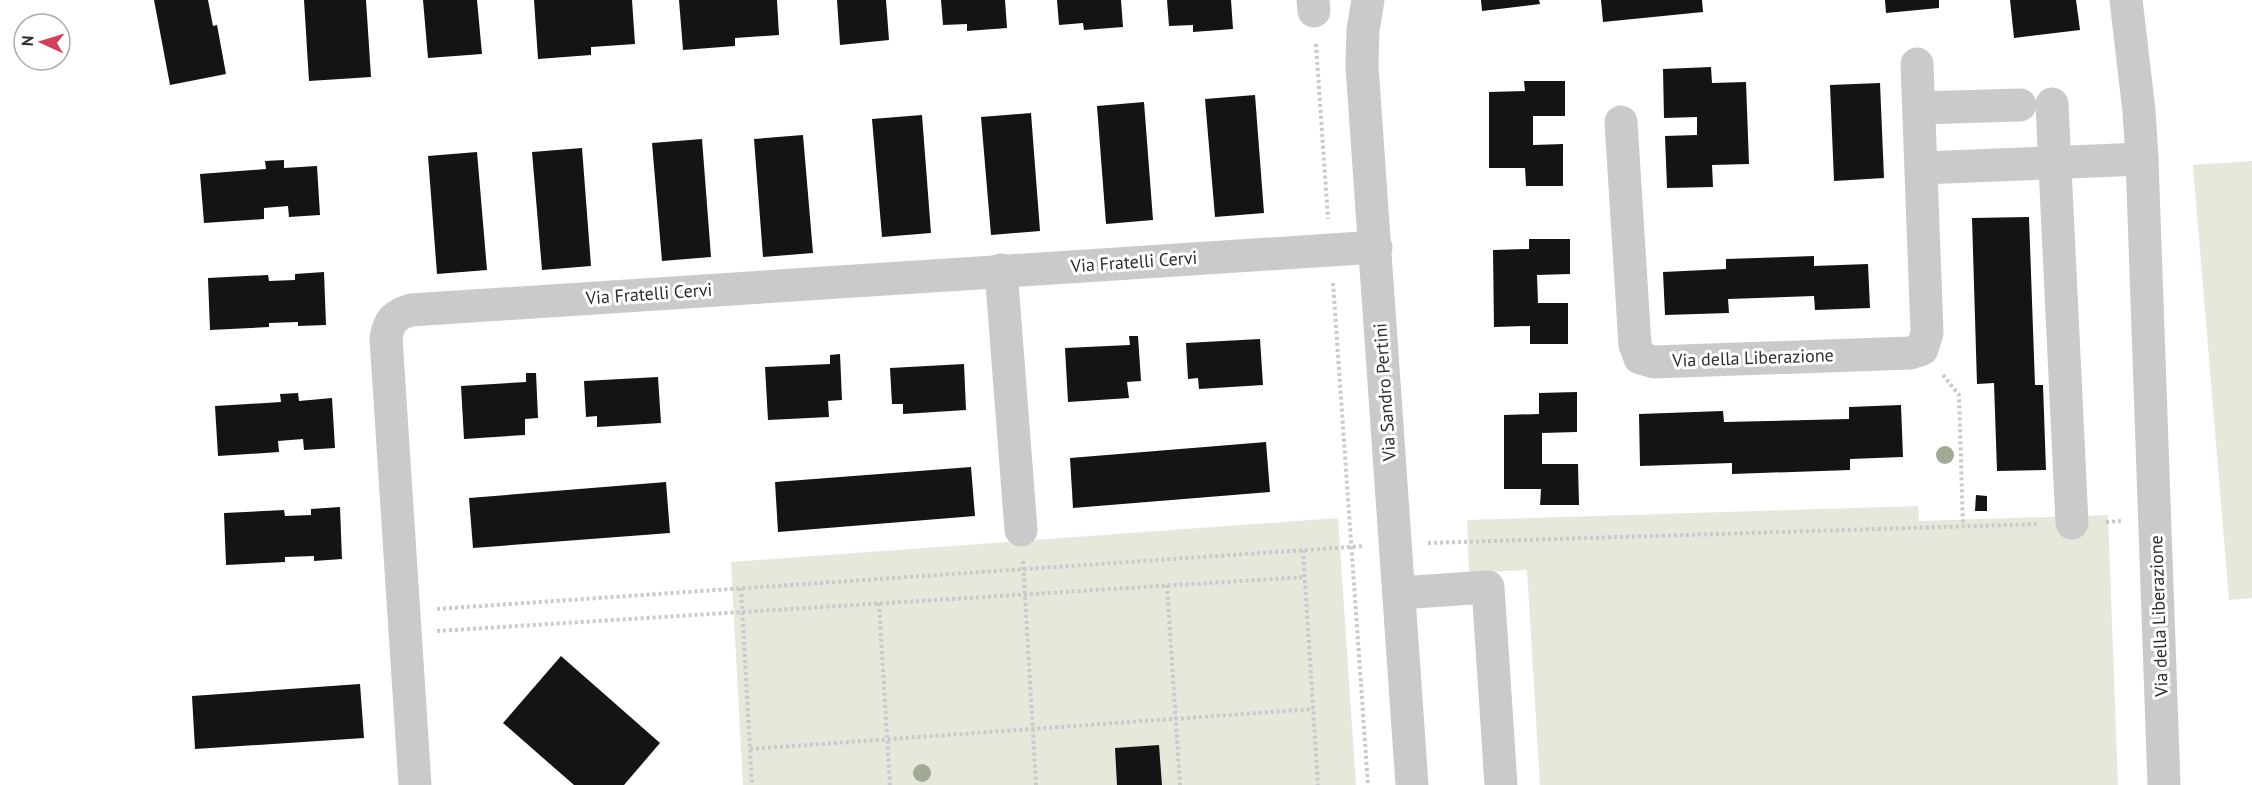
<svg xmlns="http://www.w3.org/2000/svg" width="2252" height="785" font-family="'PT Sans',sans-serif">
  <rect width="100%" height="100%" fill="#fff"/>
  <g fill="#e4e9dc">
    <polygon points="2252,161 2252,598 2229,600 2193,165"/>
    <polygon points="1918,506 1919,521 2108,515 2118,785 1540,785 1527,570 1469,573 1467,520"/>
    <polygon points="1338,518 1356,785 743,785 731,562"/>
  </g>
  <g fill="#141414">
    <polygon points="154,0 208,0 213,26 217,25 226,74 170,85"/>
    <polygon points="304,0 366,0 371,77 309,81"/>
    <polygon points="423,0 477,0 482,54 428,58"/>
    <polygon points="534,0 632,0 635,44 591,47 591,55 538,59"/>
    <polygon points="679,0 777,0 779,35 735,38 735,46 683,50"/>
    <polygon points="837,0 886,0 889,40 840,45"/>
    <polygon points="941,0 1005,0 1007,28 967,31 967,24 943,25"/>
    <polygon points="1057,0 1121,0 1123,27 1084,30 1083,23 1059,25"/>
    <polygon points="1167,0 1231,0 1233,29 1193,32 1193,25 1169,26"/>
    <polygon points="1481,0 1539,0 1540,4 1482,11"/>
    <polygon points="1601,0 1702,0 1703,12 1603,22"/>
    <polygon points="1885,0 1939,0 1939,8 1886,13"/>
    <polygon points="2010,0 2076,0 2080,30 2014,38"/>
    <polygon points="1711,67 1712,83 1746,82 1749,164 1712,165 1713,187 1667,188 1665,136 1697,135 1697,117 1664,118 1663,69"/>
    <polygon points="1524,81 1565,81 1565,116 1533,116 1533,145 1563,144 1563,186 1526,186 1525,168 1489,168 1489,92 1525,91"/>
    <polygon points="1880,83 1884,178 1834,181 1830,85"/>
    <polygon points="1255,95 1264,213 1215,217 1205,99"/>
    <polygon points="1144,102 1153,220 1106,224 1097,106"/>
    <polygon points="1031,113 1040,231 991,235 981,117"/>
    <polygon points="922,115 931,233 882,237 872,119"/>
    <polygon points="803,135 813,253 763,257 754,139"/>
    <polygon points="702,139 711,257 662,261 652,143"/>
    <polygon points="582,148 591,266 542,270 532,152"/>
    <polygon points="477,152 487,270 437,274 428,156"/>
    <polygon points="284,160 284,168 317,166 320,215 289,217 288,206 264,208 264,219 204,223 200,174 266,169 265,161"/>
    <polygon points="2029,217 2035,385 2043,385 2046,470 1997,471 1994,383 1977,384 1972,218"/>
    <polygon points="1529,239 1570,239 1570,274 1537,275 1538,303 1568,303 1568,344 1530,344 1530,326 1494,327 1493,250 1529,249"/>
    <polygon points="1814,256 1814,266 1868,264 1870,308 1815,310 1814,296 1728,299 1729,313 1665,315 1663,272 1726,269 1726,259"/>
    <polygon points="324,272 326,325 298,326 298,322 269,323 269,327 210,330 208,278 268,275 269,281 295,280 295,274"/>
    <polygon points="1129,336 1138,336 1141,381 1127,382 1129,398 1068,402 1065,348 1130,345"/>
    <polygon points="1260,339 1263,385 1199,389 1198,378 1188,379 1186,343"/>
    <polygon points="840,354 842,400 828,401 829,417 768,420 765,367 830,364 830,355"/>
    <polygon points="964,364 966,410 903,414 903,404 892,404 890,368"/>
    <polygon points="526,373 536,373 538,418 525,419 525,435 464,439 461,386 526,382"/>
    <polygon points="658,377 661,423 597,427 597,416 586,417 584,381"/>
    <polygon points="1577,392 1577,432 1542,433 1542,464 1578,464 1579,505 1540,505 1541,489 1504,489 1504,415 1539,414 1539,393"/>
    <polygon points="298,393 299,401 332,398 335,448 304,450 303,439 278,441 279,452 218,456 215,406 281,402 280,394"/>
    <polygon points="1901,405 1903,457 1850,459 1850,470 1732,474 1732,463 1640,466 1639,414 1723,411 1724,422 1849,419 1849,407"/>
    <polygon points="1266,442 1270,492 1073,508 1070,458"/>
    <polygon points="971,467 975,516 778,532 775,482"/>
    <polygon points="666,482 670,533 473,548 469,498"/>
    <polygon points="1976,495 1987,496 1987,511 1975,511"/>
    <polygon points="340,507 342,559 314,561 314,556 285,557 285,562 226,565 224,513 284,510 285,516 311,515 311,509"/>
    <polygon points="561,656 660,743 624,785 574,785 503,723"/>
    <polygon points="360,684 364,738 195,749 192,696"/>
    <polygon points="1159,745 1162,785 1117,785 1115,748"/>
  </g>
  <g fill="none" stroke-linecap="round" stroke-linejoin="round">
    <g stroke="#cacaca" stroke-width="4" stroke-dasharray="3 3" stroke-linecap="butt">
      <polyline points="1316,44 1328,219"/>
      <polyline points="1333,283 1368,785"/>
      <polyline points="1943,375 1959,395 1963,526"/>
      <polyline points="2106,522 2122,521"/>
      <polyline points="1428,543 2038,524"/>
      <polyline points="1303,550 1318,785"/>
      <polyline points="1023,561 1036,785"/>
      <polyline points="1167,585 1180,785"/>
      <polyline points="741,588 752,785"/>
      <polyline points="879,603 890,785"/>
      <polyline points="437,609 1364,546"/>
      <polyline points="437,631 1305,577"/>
      <polyline points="750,749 1313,709"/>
    </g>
    <g stroke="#cacaca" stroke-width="33">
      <polyline points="1313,0 1314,11"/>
      <polyline points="1368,0 1363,30 1362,66 1412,785"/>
      <polyline points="2126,0 2139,111 2142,159 2164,785"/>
      <polyline points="2052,104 2072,523"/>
      <polyline points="1919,108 2020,105"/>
      <polyline points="1621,122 1635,345 1640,358 1654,362 1910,353 1922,349 1927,333 1917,64"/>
      <polyline points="1922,168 2142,159"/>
      <polyline points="1001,270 1021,530"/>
      <polyline points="1399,593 1488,587 1501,785"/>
      <path d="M415,785L386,338C389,321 394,315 411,310L1376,247"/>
    </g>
  </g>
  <g fill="#a1aa95">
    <circle cx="1945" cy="455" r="9"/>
    <circle cx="922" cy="773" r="9"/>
  </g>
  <g text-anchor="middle" stroke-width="6" stroke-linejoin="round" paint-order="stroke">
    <g font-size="18" fill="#2d2d2d" stroke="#fff">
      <text transform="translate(1134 262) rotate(-4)" y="6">Via Fratelli Cervi</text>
      <text transform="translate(649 294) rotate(-4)" y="6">Via Fratelli Cervi</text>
      <text transform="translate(1753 358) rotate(-2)" y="6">Via della Liberazione</text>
      <text transform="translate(1385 392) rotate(-94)" y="6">Via Sandro Pertini</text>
      <text transform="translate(2159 616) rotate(-92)" y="6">Via della Liberazione</text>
    </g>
  </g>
  <g transform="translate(42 42) rotate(274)"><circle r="28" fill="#ffffff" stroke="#ababab" stroke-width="1.5"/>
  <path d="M0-4.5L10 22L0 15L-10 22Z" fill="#d24159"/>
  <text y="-9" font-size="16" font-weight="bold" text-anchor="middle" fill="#2d2d2d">N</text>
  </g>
</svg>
